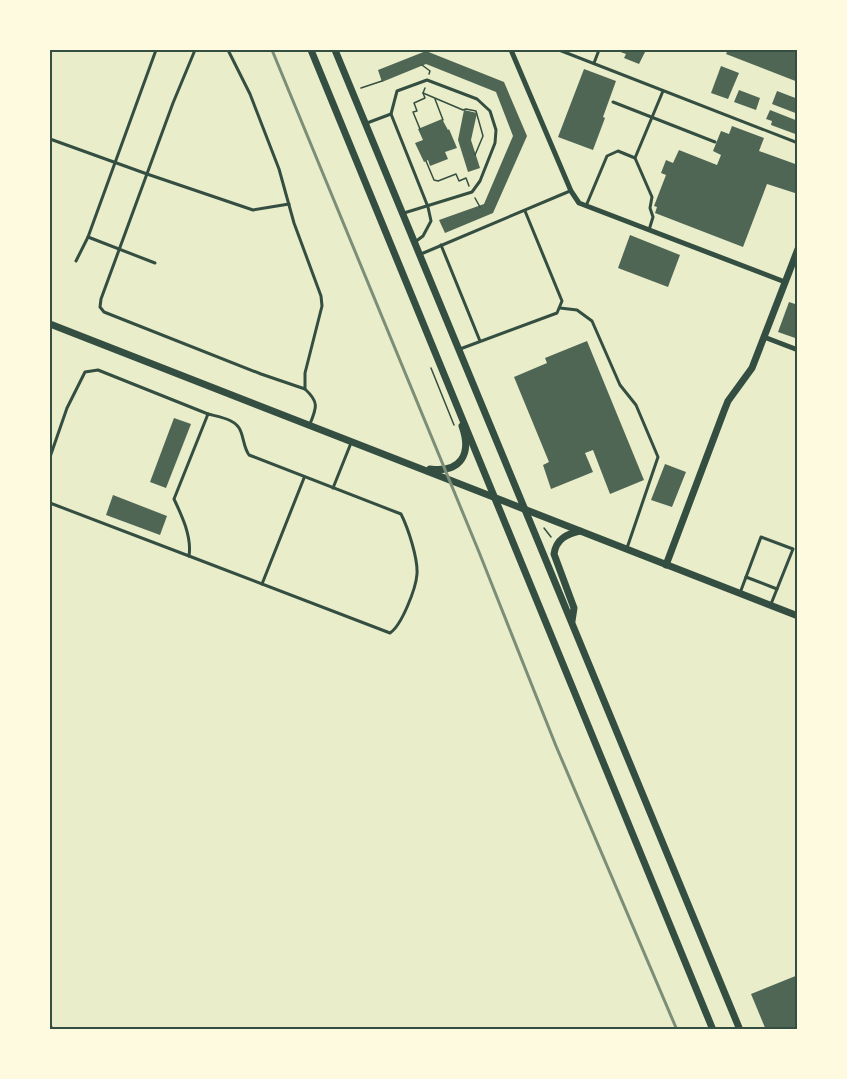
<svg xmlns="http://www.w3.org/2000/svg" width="847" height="1079" font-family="Jost,sans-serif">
  <rect width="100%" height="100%" fill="#e9edc9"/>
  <g fill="#4f6655">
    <polygon points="615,50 646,50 639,64 624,58 626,54"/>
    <polygon points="728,50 798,50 798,82 726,54"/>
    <polygon points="426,51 504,82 527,136 493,213 445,233 439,220 484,204 513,136 496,92 426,64 382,82 378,70"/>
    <polygon points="721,66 739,73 728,99 711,93"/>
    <polygon points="584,69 616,81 603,117 605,118 593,150 558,137"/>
    <polygon points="739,90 760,98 756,110 734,102"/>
    <polygon points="777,91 798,99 798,114 772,104"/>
    <polygon points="464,110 477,113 471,140 480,168 468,172 458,140"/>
    <polygon points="770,110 798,121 798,135 771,125 772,121 766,119"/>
    <polygon points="442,119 448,130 449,129 457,148 445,152 448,159 430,166 428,160 424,162 415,143 423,140 418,129"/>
    <polygon points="732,126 764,138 759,151 798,165 798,194 767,184 743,247 655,213 657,207 654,206 666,175 661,173 666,160 673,163 679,150 717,165 721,155 713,151 721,131 729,134"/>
    <polygon points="630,235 680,255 668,287 618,268"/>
    <polygon points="789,302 798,305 798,339 778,332"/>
    <polygon points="587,341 644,480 610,494 593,450 585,453 593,472 551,489 543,465 549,462 514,377 547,363 545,358"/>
    <polygon points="174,418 191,424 166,488 150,482"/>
    <polygon points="665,464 686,472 672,507 651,500"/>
    <polygon points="113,495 167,516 160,535 106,515"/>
    <polygon points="798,975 798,1030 766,1030 751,994"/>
  </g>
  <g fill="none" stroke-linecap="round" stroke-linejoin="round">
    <g stroke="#344e41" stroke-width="1.5">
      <polyline points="422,65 430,71 429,74"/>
      <polyline points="361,88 382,81"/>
      <polyline points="423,93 463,110 466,109 476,111 483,136 475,155"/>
      <polyline points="435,99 443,120"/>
      <polyline points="420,129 413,112 417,111 414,103 425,98 423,93 425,88"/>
      <polyline points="426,161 434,180 438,181 456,174 459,181 466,178 469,186"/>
      <polyline points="475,198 480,207"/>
      <polyline points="431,368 454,425"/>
      <polyline points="544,528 551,537"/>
    </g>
    <g stroke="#344e41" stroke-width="3">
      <polyline points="195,50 173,103 101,299 100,307 104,312 261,374 305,389 305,373 322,306 321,296 294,223 279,169 250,94 228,50"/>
      <polyline points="559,50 798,143"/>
      <polyline points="50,52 50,50"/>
      <polyline points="594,63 599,50"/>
      <polyline points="613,102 715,142"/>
      <polyline points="391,114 397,91 427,80 477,99 490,111 496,130 495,143 480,181 472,192 404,213"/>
      <polyline points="367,123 391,114 428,207 431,221 423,236 415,242"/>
      <polyline points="50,139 147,174 253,210 289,204"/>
      <polyline points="586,206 607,156 618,151 635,158"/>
      <polyline points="649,230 653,217 650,208 652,197 635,158 663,91"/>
      <polyline points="88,237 156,50"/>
      <polyline points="441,245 480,341"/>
      <polyline points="421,254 570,191"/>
      <polyline points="76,261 88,237 155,263"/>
      <polyline points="560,308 577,310 592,321 620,385 636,405 658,457 627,548"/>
      <polyline points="460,349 557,313 562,301 525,211"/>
      <path d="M305,389C319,402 317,407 310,424"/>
      <path d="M50,457L67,408L85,372L98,370L208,414L174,499C182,516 192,537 189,556L50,503"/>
      <polyline points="333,488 351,443"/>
      <path d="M189,556L390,633C402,625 416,588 417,574C418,558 408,528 401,514L249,455C244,448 244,440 241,432C237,419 219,417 208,414"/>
      <polyline points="746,577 777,589"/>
      <polyline points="262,584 304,478"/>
      <polyline points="740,593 761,537 793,549 771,604"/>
    </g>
    <g stroke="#344e41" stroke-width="5">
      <polyline points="511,50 571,191 579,203 785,282"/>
      <polyline points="764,337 798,350"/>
      <polyline points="50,1027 51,1030"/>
    </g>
    <g stroke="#344e41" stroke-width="7">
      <polyline points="311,50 713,1030"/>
      <polyline points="335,50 740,1030"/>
      <polyline points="50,324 798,616"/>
      <path d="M430,469C461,473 472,454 462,426"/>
      <polyline points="666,565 724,411 728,401 752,368 798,249"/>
      <path d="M572,621L574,608L554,554C556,539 567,534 580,531"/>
    </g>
    <polyline stroke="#7c8e77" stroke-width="3" points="272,50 479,552 556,746 677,1030"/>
  </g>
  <rect width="847" height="1079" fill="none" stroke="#fefae0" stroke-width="102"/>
  <rect x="51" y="51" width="745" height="977" fill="none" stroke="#344e41" stroke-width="2"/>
</svg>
